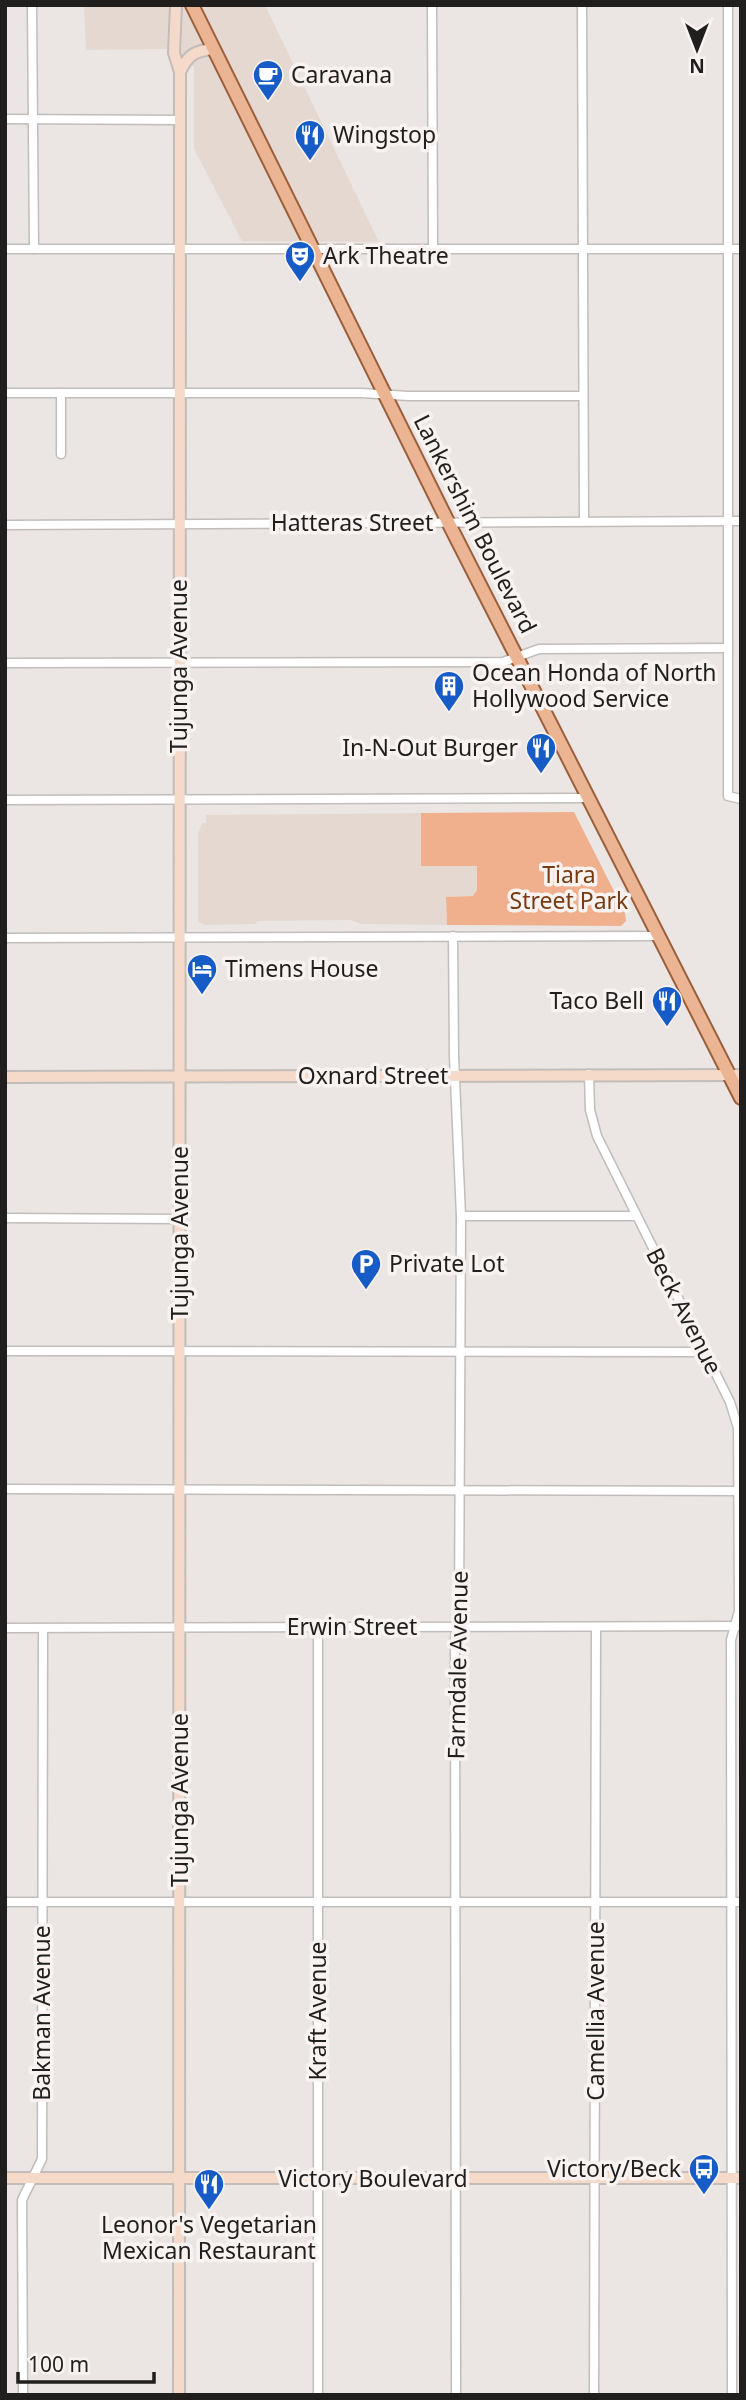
<svg xmlns="http://www.w3.org/2000/svg" width="746" height="2400" font-family="'Noto Sans',sans-serif">
  <rect width="100%" height="100%" fill="#ebe6e3"/>
  <g fill="#e5d8d1">
    <polygon points="84,5 265,5 379,242 242,241 194,149 194,67 167,49 86,50"/>
    <polygon points="538,812 473,896 446,897 447,925 361,924 351,920 257,921 256,924 205,925 198,922 198,834 202,823 206,823 206,815"/>
  </g>
  <polygon fill="#f0b08d" points="574,812 625,913 626,921 621,926 447,925 446,897 473,896 477,890 477,866 421,866 421,813"/>
  <g fill="none" stroke-linecap="round" stroke-linejoin="round">
    <g stroke="#c2bdba" stroke-width="11">
      <g id="street">
        <polyline points="32,5 34,249"/>
        <polyline points="432,5 433,248"/>
        <polyline points="582,5 584,521"/>
        <polyline points="728,5 728,796 741,799"/>
        <polyline points="5,119 178,120"/>
        <polyline points="5,249 741,249"/>
        <polyline points="5,393 362,393 408,396 583,396"/>
        <polyline points="61,393 61,454"/>
        <polyline points="5,525 741,521"/>
        <polyline points="5,663 503,662 539,649 728,648"/>
        <polyline points="5,800 589,798"/>
        <polyline points="453,936 454,1057 461,1216 459,1613 455,1638 456,2395"/>
        <polyline points="5,938 658,936"/>
        <polyline points="589,1074 590,1110 597,1136 730,1402 738,1428 739,1611 731,1640 732,2395"/>
        <polyline points="461,1216 636,1216"/>
        <polyline points="5,1218 180,1219"/>
        <polyline points="5,1351 705,1352"/>
        <polyline points="5,1489 738,1491"/>
        <polyline points="5,1628 741,1626"/>
        <polyline points="318,1628 318,2395"/>
        <polyline points="5,1902 741,1902"/>
        <polyline points="23,2395 22,2200 42,2159 43,1628"/>
        <polyline points="594,2395 596,1627"/>
      </g>
    </g>
    <g stroke="#c2bdba" stroke-width="14">
      <g id="secondary">
        <polyline points="176,5 174,53 180,72 179,2395"/>
        <path d="M180,72C188,55 194,51 213,49"/>
        <polyline points="5,1077 741,1075"/>
        <polyline points="5,2178 741,2178"/>
      </g>
    </g>
    <g stroke="#9c5f3b" stroke-width="16">
      <polyline id="primary" points="192,5 448,522 741,1098"/>
    </g>
    <use href="#street" stroke="#fff" stroke-width="8"/>
    <use href="#secondary" stroke="#f5dac9" stroke-width="10"/>
    <use href="#primary" stroke="#ebb493" stroke-width="12"/>
  </g>
  <defs>
    <g id="cafe-pin" transform="scale(1.575)"><path d="M0 17L-7.5 6A9.5 9.5 0 1 1 7.5 6Z" fill="#175bc6" stroke="#f8f3f0"/><path d="M-5.5-4.5H6V0H3Q3 3.5 0 3.5H-2.5Q-5.5 3.5-5.5 0ZM3-3.2v2h1.7v-2ZM-6 4.5H4V6H-6Z" fill="#fff"/></g>
    <g id="restaurant-pin" transform="scale(1.575)"><path d="M0 17L-7.5 6A9.5 9.5 0 1 1 7.5 6Z" fill="#175bc6" stroke="#f8f3f0"/><path d="M-5-6h1v4h1v-4h1v4h1v-4h1v5L-1.5 .5V6h-2V.5L-5-1ZM5-6V6H3V1.5H1.5Q1.5-4 5-6Z" fill="#fff"/></g>
    <g id="theatre-pin" transform="scale(1.575)"><path d="M0 17L-7.5 6A9.5 9.5 0 1 1 7.5 6Z" fill="#175bc6" stroke="#f8f3f0"/><path d="M-5-5.5Q0-4 5-5.5V0Q5 5 0 6Q-5 5-5 0ZM-3.3-2.5H-1v1.5H-3.3ZM1-2.5H3.3v1.5H1ZM-2.8 1Q0 5.5 2.8 1Z" fill="#fff"/></g>
    <g id="building-pin" transform="scale(1.575)"><path d="M0 17L-7.5 6A9.5 9.5 0 1 1 7.5 6Z" fill="#175bc6" stroke="#f8f3f0"/><path d="M-4-6H4V6H1V3H-1V6H-4ZM-2.5-4.3h1.7v1.8h-1.7ZM.8-4.3h1.7v1.8H.8ZM-2.5-1h1.7V.8h-1.7ZM.8-1h1.7V.8H.8Z" fill="#fff"/></g>
    <g id="hotel-pin" transform="scale(1.575)"><path d="M0 17L-7.5 6A9.5 9.5 0 1 1 7.5 6Z" fill="#175bc6" stroke="#f8f3f0"/><path d="M-6-4.5h1.5V1H6V5H4.5V3h-9V5H-6ZM-4 0a1.8 1.8 0 1 1 3.6 0ZM.5 0V-2.5h3Q6-2.5 6 0Z" fill="#fff"/></g>
    <g id="parking-pin" transform="scale(1.575)"><path d="M0 17L-7.5 6A9.5 9.5 0 1 1 7.5 6Z" fill="#175bc6" stroke="#f8f3f0"/><path d="M-3.5-5.5H1a3.5 3.5 0 0 1 0 7H-1V5.5H-3.5ZM-1-3.4V-.6H.8a1.4 1.4 0 0 0 0-2.8Z" fill="#fff"/></g>
    <g id="bus-pin" transform="scale(1.575)"><path d="M0 17L-7.5 6A9.5 9.5 0 1 1 7.5 6Z" fill="#175bc6" stroke="#f8f3f0"/><path d="M-5-6H5V4H4V6H2V4H-2V6H-4V4H-5ZM-3.5-4V0h7V-4ZM-3.5 1.2v1.5H-2V1.2ZM2 1.2v1.5H3.5V1.2Z" fill="#fff"/></g>
  </defs>
  <g fill-rule="evenodd">
    <use href="#cafe-pin" x="268" y="75"/>
    <use href="#restaurant-pin" x="310" y="135"/>
    <use href="#theatre-pin" x="300" y="256"/>
    <use href="#building-pin" x="449" y="686"/>
    <use href="#restaurant-pin" x="541" y="748"/>
    <use href="#hotel-pin" x="202" y="969"/>
    <use href="#restaurant-pin" x="667" y="1001"/>
    <use href="#parking-pin" x="366" y="1264"/>
    <use href="#bus-pin" x="704" y="2169"/>
    <use href="#restaurant-pin" x="209" y="2184"/>
  </g>
  <g text-anchor="middle" stroke-width="7" stroke-linejoin="round" paint-order="stroke">
    <g font-size="23" fill="#201f1e" stroke="#f8f3f0" text-anchor="start">
      <text x="291" y="83">Caravana</text>
      <text x="333" y="143">Wingstop</text>
      <text x="323" y="264">Ark Theatre</text>
      <text x="472" y="681">Ocean Honda of North<tspan x="472" dy="26">Hollywood Service</tspan></text>
      <text x="518" y="756" text-anchor="end">In-N-Out Burger</text>
      <text x="225" y="977">Timens House</text>
      <text x="644" y="1009" text-anchor="end">Taco Bell</text>
      <text x="389" y="1272">Private Lot</text>
      <text x="681" y="2177" text-anchor="end">Victory/Beck</text>
      <text x="209" y="2233" text-anchor="middle">Leonor's Vegetarian<tspan x="209" dy="26">Mexican Restaurant</tspan></text>
    </g>
    <g font-size="23" fill="#201f1e" stroke="#f8f3f0">
      <text x="352" y="531">Hatteras Street</text>
      <text transform="translate(475 524) rotate(63)" y="8">Lankershim Boulevard</text>
      <text transform="translate(179 666) rotate(-90)" y="8">Tujunga Avenue</text>
      <text x="373" y="1084">Oxnard Street</text>
      <text transform="translate(180 1233) rotate(-90)" y="8">Tujunga Avenue</text>
      <text transform="translate(684 1311) rotate(63)" y="8">Beck Avenue</text>
      <text x="352" y="1635">Erwin Street</text>
      <text transform="translate(458 1665) rotate(-89)" y="8">Farmdale Avenue</text>
      <text transform="translate(180 1800) rotate(-90)" y="8">Tujunga Avenue</text>
      <text transform="translate(318 2011) rotate(-90)" y="8">Kraft Avenue</text>
      <text transform="translate(596 2011) rotate(-90)" y="8">Camellia Avenue</text>
      <text transform="translate(42 2013) rotate(-90)" y="8">Bakman Avenue</text>
      <text x="373" y="2187">Victory Boulevard</text>
    </g>
    <g font-size="23" fill="#783c15" stroke="#f8f3f0">
      <text x="569" y="883">Tiara<tspan x="569" dy="26">Street Park</tspan></text>
    </g>
  </g>
  <rect width="746" height="2400" fill="none" stroke="#201f1e" stroke-width="14"/>
  <g transform="translate(697 49) rotate(180)" stroke="#f8f3f0" stroke-width="5" paint-order="stroke">
  <path d="M0-5L12 26L0 18L-12 26Z" fill="#201f1e"/>
  <text y="-10" font-size="19" font-weight="bold" text-anchor="middle" fill="#201f1e">N</text>
  </g>
  <path d="M18 2372v10h136v-10" fill="none" stroke="#201f1e" stroke-width="3.5"/>
  <text x="28" y="2372" font-size="21" fill="#201f1e" stroke="#f8f3f0" stroke-width="5" paint-order="stroke">100 m</text>
</svg>
